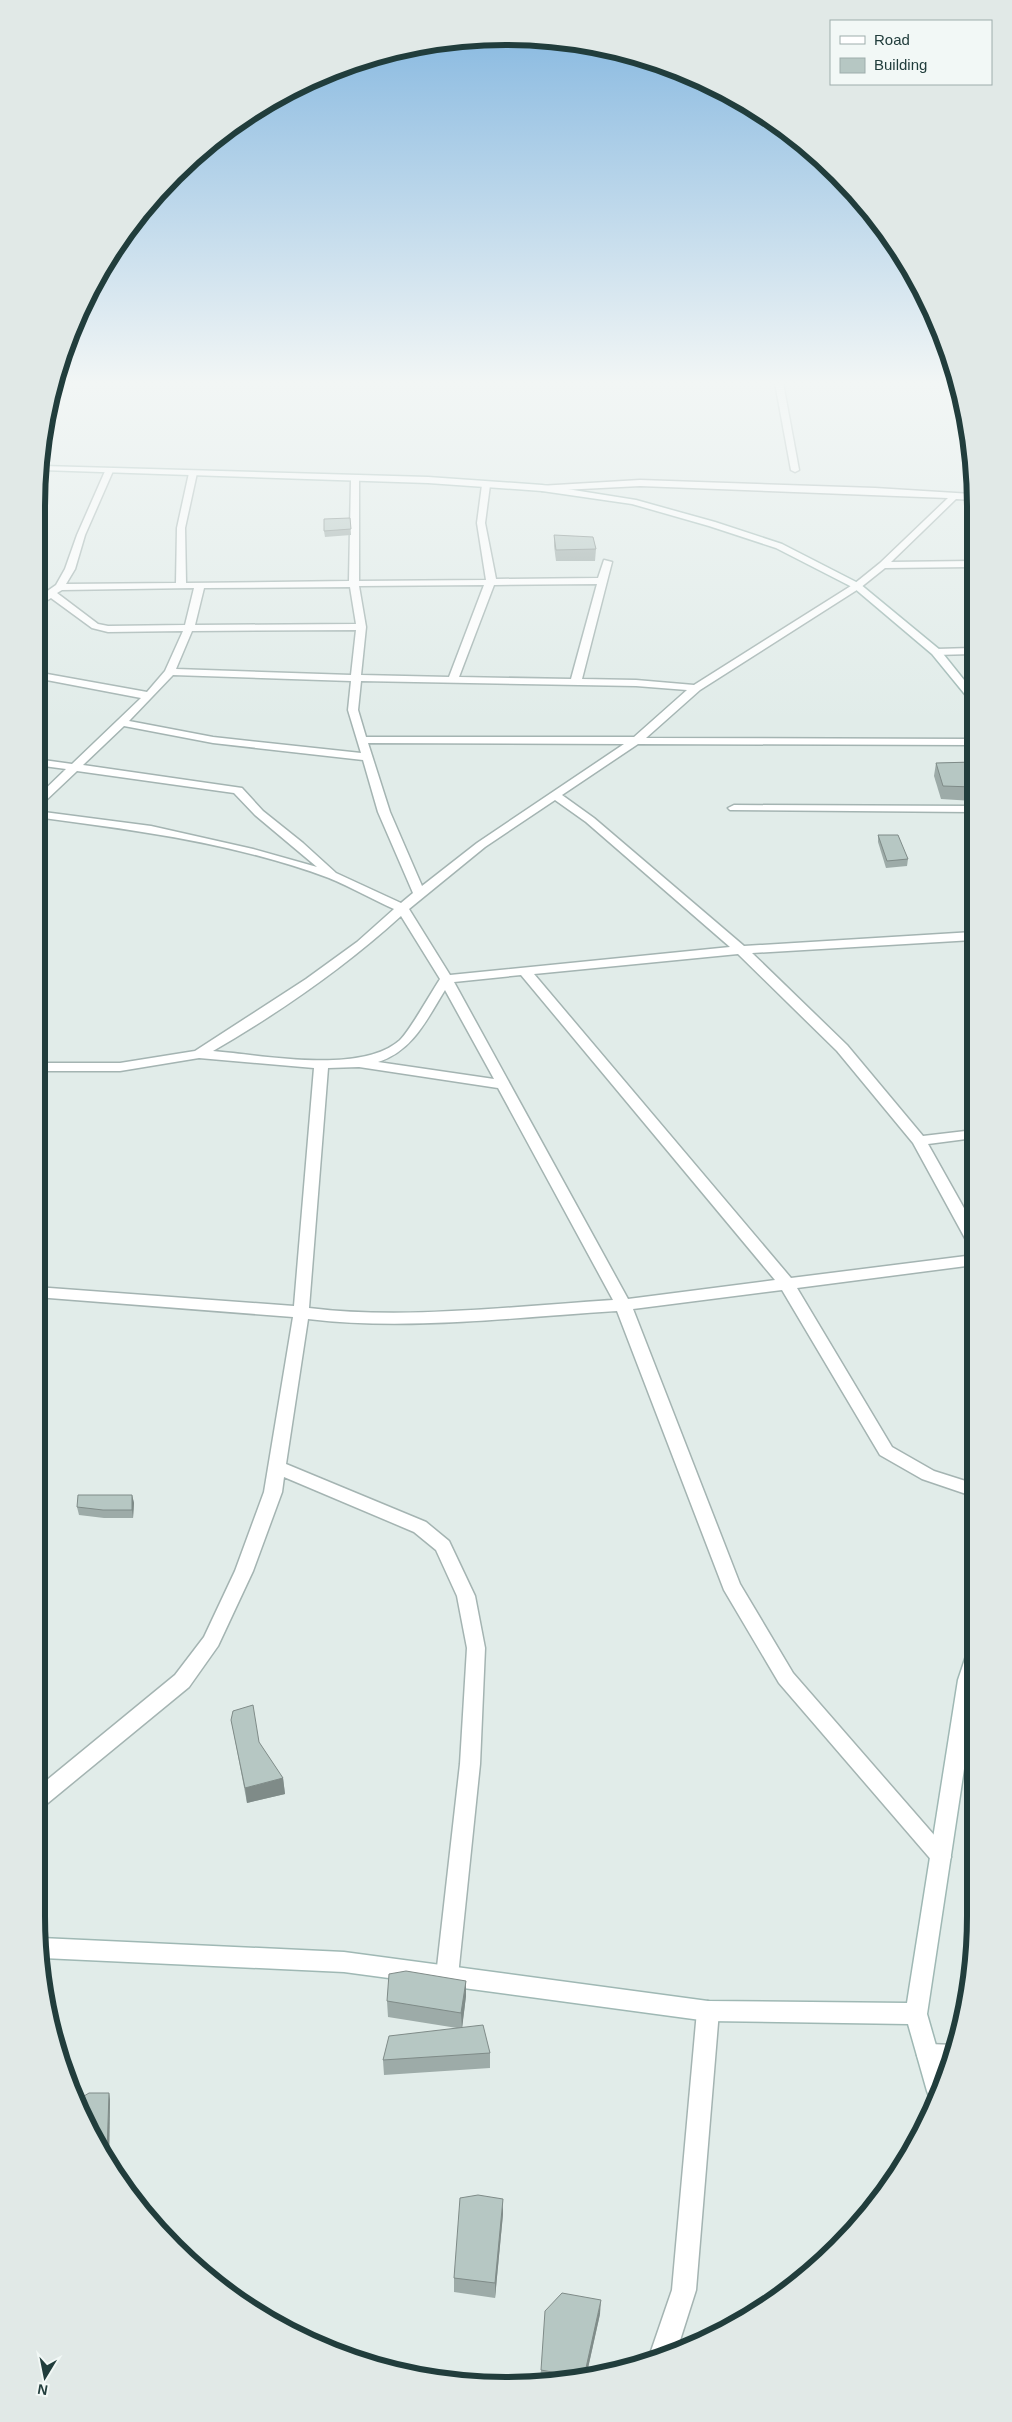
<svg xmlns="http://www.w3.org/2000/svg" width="1012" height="2422" font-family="Helvetica,sans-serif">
  <rect width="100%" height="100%" fill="#e1ece9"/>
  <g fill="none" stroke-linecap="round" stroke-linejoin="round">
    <g stroke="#a4b4b2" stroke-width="3">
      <polygon id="lane" points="775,383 783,383 799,470 795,472 791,470"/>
    </g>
    <g stroke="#a4b4b2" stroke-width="3">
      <g id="street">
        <path d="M106,469L113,471L85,535L75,569L66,584L176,583L177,528L189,473L193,471L197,473L185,528L186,583L349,581L351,479L355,476L359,479V581L486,580L477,523L482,485L486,482L490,485L485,523L496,579L598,578L604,560L612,562L582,679L636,680L694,685L854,584L880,563L948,498L640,486L542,491L538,488L539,486L640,480L875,488L972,494V500L956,499L891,562L972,561V567L885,568L860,588L700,690L646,738L973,739V745L638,744L562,795L594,818L744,946L973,932V940L752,953L847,1045L923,1136L974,1130V1138L928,1144L974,1226V1245L966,1240L913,1143L837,1051L738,954L534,974L791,1278L974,1255V1265L797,1288L892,1447L934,1471L975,1484V1497L922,1479L880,1455L782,1290L633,1309L740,1584L793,1673L948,1851L951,1857L948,1863L941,1866L934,1863L779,1683L724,1590L617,1311C518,1317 407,1331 308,1319L286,1464L426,1522L449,1541L475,1596L485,1648L480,1764L458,1976L455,1983L447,1986L439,1983L436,1976L460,1764L467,1648L457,1596L436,1550L414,1532L284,1477L282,1492L253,1571L218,1646L189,1687L43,1807L36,1810V1789L175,1675L204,1637L235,1571L264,1492L293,1317L36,1297V1287L294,1306L314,1068L199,1058L120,1071H44L36,1069V1061L44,1063H120L195,1051L306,979L357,942L394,909C372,899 351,887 329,878C235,843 135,830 36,817V811L151,826L253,849L317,867L255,815L234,793L77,771L40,806L36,807V798L66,769L36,765V759L72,764L141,698L36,678V672L147,692L165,671L183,631L108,632L92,628L51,598L36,607V599L56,585L65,569L77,535ZM597,584L571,679L459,677L494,585ZM484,585L449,677L361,675L366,627L359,586ZM350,587L356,624L195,625L204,588ZM194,588L185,625L108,626L98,624L57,593L62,590ZM356,630L351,675L176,669L192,631ZM173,675L351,681L348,710L361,753L213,737L129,721ZM361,681L636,686L687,690L634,737H366L358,710ZM124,726L213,743L363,760L378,812L413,893L401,903L336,873L303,843L263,811L242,788L83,765ZM368,743L624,744L477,843L422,886L390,812ZM555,800L586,822L730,947L450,975L409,909L485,847ZM401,916L440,979C430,994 411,1029 400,1040C361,1075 263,1055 213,1051C280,1012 344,968 401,916ZM521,975L775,1280L628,1299L454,982ZM445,990L494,1079L378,1062C413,1051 427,1019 445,990ZM359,1067L498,1088L613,1300C516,1306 405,1320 309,1308L328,1068Z"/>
        <polygon points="972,648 972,654 936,655 931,652 936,649"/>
        <polygon points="734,805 973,806 973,812 730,810 728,808"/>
        <polygon points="708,2001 716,2004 719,2011 696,2290 676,2353 651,2361 649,2357 672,2290 697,2011 700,2004"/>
        <polygon points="928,2044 955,2045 951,2066 928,2066 920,2063 917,2055 920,2047"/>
      </g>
    </g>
    <g stroke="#9fb8b4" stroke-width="3">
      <g id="secondary">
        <polygon points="43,466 428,477 542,485 636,500 715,522 782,544 860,584 940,650 972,690 972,699 968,698 932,654 854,588 776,548 709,526 632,504 542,491 428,483 42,470"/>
        <polygon points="975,1647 975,1696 927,2014 945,2077 933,2100 930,2099 927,2091 908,2024 708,2021 344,1972 43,1958 41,1938 344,1952 708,2001 907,2003 958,1680 968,1650"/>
      </g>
    </g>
    <polyline stroke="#81b0ac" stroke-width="2.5" stroke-dasharray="2 2.5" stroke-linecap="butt" points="36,649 41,657"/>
    <use href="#lane" fill="#fff" fill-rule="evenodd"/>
    <use href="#street" fill="#fff" fill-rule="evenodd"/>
    <use href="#secondary" fill="#fff" fill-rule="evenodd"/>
  </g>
  <g fill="#9daba8">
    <polygon points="350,518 351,535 325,537 324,531"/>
    <polygon points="554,535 596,549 595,561 556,561 554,546"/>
    <polygon points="973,762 973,801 941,799 934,776 936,763"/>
    <polygon points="878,835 908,859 907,866 886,868 878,842"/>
    <polygon points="132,1495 134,1503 133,1518 104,1518 79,1515 77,1507"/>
    <polygon points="231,1720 283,1778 285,1794 247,1803 234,1735"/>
    <polygon points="466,1981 466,1996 462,2027 490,2053 490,2068 384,2075 383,2060 457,2028 388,2017 387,2001"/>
    <polygon points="109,2093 110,2100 109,2161 106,2161 99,2151"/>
    <polygon points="503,2214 495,2298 454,2292 454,2278"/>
    <polygon points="600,2314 586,2377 540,2379 541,2370"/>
  </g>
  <g fill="#7f8b88">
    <polygon points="132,1495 134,1503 133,1518 132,1510"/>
    <polygon points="283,1778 285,1794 247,1803 245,1788"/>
    <polygon points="466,1981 466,1996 462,2029 461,2013"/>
    <polygon points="109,2093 110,2100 109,2161 107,2153"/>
    <polygon points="503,2199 503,2214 495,2298 495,2283"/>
    <polygon points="601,2300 600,2314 586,2377 584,2377"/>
  </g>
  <g fill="#b6c7c3" stroke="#7f8b88">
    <polygon points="350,518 351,529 324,531 324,519"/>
    <polygon points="554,535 593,537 596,549 556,550"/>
    <polygon points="973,762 973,787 943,786 936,763"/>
    <polygon points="878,835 898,835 908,859 887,861"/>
    <polygon points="78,1495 132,1495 132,1510 103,1510 77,1507"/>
    <polygon points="253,1705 259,1742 283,1778 245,1788 231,1720 233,1711"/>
    <polygon points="406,1971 466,1981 461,2013 387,2001 389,1974"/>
    <polygon points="483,2025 490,2053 383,2060 389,2036"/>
    <polygon points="89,2093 109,2093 107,2153 101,2153 99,2151 76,2101"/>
    <polygon points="478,2195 503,2199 495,2283 454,2278 460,2198"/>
    <polygon points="562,2293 601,2300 584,2377 579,2377 541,2370 545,2311"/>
  </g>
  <linearGradient id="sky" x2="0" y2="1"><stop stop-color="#81b5df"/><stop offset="0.53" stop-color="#f2f6f5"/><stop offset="1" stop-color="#f2f6f5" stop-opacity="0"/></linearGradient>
  <rect width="1012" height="722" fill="url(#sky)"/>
  <path d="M0 0H1012V2422H0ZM506 45H506A461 461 0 0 1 967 506V1916A461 461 0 0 1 506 2377H506A461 461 0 0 1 45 1916V506A461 461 0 0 1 506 45Z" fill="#e1e9e7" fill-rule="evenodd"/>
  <path fill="none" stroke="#213d3c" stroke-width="6" d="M506 45H506A461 461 0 0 1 967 506V1916A461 461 0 0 1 506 2377H506A461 461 0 0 1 45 1916V506A461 461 0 0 1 506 45Z"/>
  <rect x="830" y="20" width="162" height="65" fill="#f2f8f6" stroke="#9eadac"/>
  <rect x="840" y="36" width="25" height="8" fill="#ffffff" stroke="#9eadac"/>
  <text x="874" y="45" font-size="15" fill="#213d3c">Road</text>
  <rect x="840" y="58" width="25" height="15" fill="#b6c7c3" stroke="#9eadac"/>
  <text x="874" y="70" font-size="15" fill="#213d3c">Building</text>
  <g transform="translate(45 2377) rotate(190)" stroke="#f2f8f6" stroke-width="4" paint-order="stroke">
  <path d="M0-4L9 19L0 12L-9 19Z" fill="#213d3c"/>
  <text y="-8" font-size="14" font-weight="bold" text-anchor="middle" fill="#213d3c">N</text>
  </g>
</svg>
